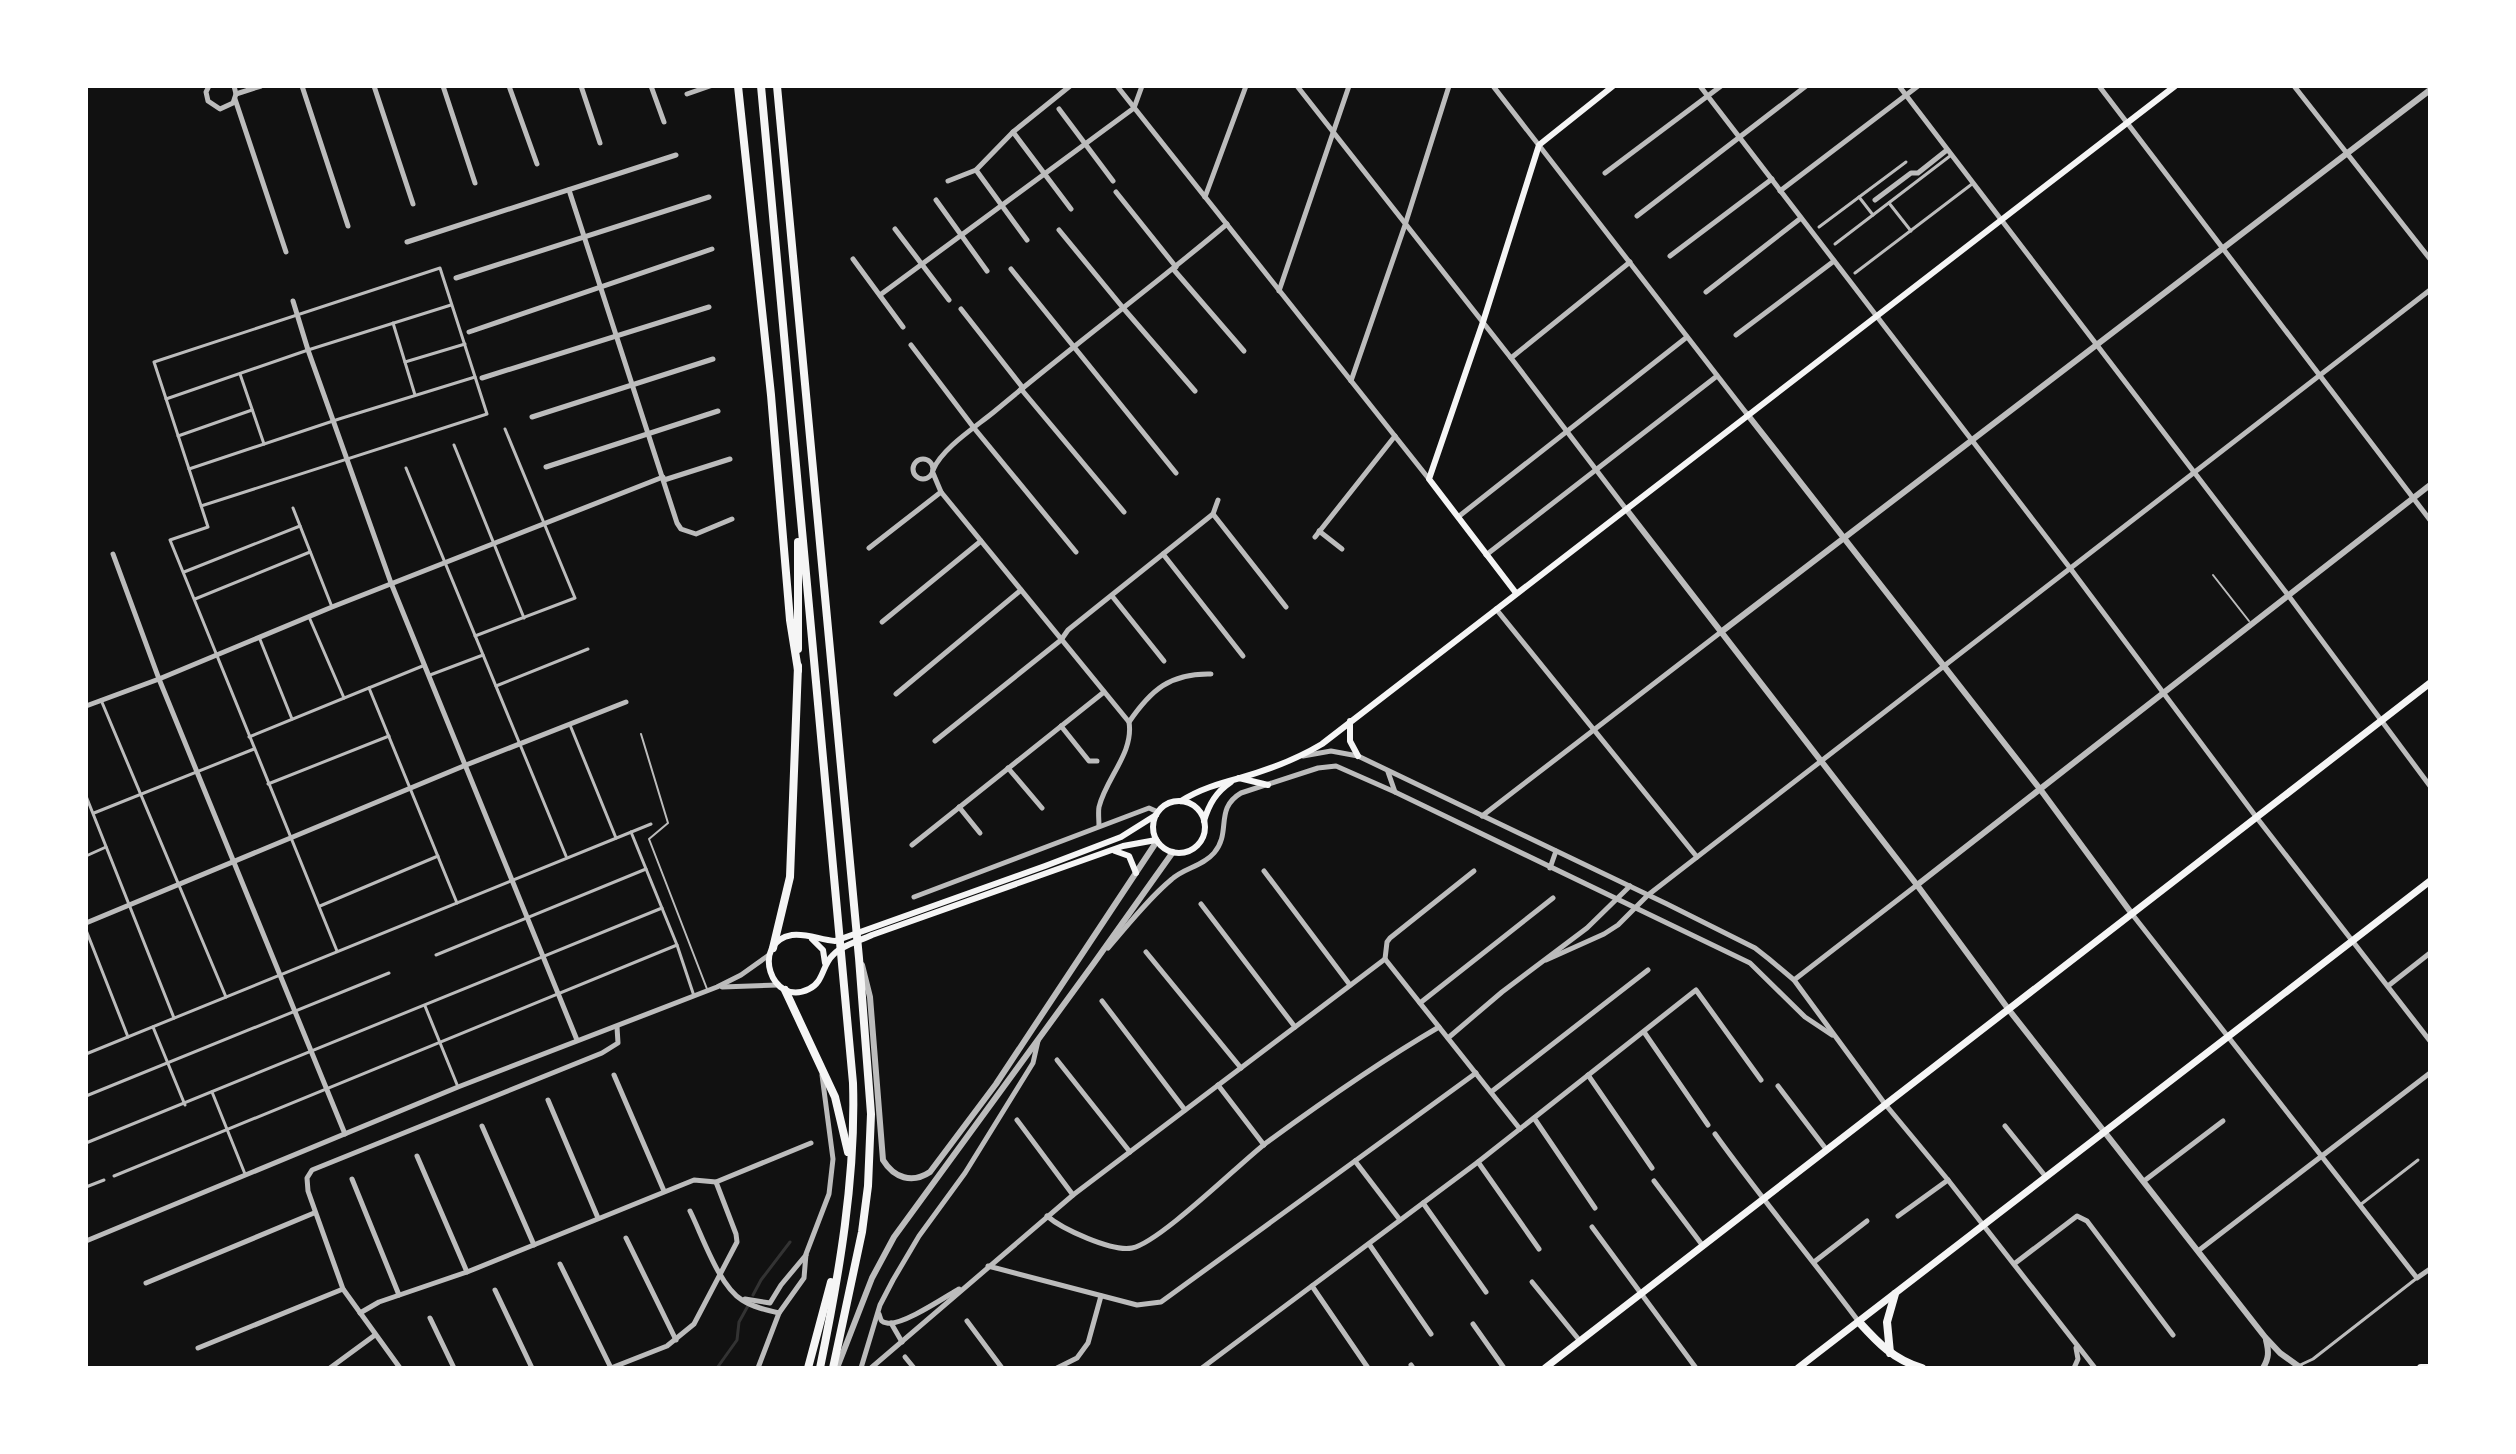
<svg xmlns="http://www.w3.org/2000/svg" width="2516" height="1454" font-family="Figtree,sans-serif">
  <rect width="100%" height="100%" fill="#111"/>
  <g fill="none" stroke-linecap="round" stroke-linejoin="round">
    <g stroke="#333" stroke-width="3">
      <polyline points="753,1295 761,1280 790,1242"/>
      <polyline points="717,1368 737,1340 739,1322 749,1304"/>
    </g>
    <g stroke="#bcbcbc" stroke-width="2">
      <polyline points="2213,575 2249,621"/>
      <polyline points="641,734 668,823 649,839 707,989"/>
    </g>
    <g stroke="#bcbcbc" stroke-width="3">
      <polyline points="1859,197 1873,215"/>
      <polyline points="1889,203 1911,231"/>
      <polyline points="1819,227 1906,162"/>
      <polyline points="1835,244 1950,156"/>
      <polyline points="1855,273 1972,184"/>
      <polyline points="393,323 415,395"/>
      <polyline points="405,362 465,344"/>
      <polyline points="240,374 264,444"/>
      <polyline points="166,399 308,350 451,305"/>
      <polyline points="178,436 252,410"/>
      <polyline points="454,445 524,618"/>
      <polyline points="406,468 566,856"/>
      <polyline points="189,469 339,419 475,377"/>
      <polyline points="201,506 487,414 440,268 154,362 208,527 170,540 337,951"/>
      <polyline points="293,508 332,607"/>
      <polyline points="184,572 300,526"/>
      <polyline points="195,599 310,552"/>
      <polyline points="309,617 344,698"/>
      <polyline points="475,636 575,598 505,429"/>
      <polyline points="259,637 292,719"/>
      <polyline points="430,675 483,655"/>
      <polyline points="496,686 588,649"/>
      <polyline points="369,688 457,903"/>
      <polyline points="101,700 226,997"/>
      <polyline points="570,725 616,838"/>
      <polyline points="249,737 425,665"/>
      <polyline points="268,784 389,736"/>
      <polyline points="86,796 174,1018"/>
      <polyline points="94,813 254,749"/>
      <polyline points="631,832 677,945 694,996"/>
      <polyline points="86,856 106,847"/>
      <polyline points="320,906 438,856"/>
      <polyline points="86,930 128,1037"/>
      <polyline points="436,955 646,869"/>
      <polyline points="425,1006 458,1087"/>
      <polyline points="153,1027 185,1105"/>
      <polyline points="86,1054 651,824"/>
      <polyline points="212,1092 245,1174"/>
      <polyline points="86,1096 389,973"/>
      <polyline points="86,1143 662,908"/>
      <polyline points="114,1176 677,945"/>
      <polyline points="86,1187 104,1180"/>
      <polyline points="2360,1205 2418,1160"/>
      <polyline points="2298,1366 2313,1359 2417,1278"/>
    </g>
    <g stroke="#bcbcbc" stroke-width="5">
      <polyline points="209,86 206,92 208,101 220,109 233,103 236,94 234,86"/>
      <polyline points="302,86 348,226"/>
      <polyline points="374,86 413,204"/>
      <polyline points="443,86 475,183"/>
      <polyline points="509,86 537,164"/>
      <polyline points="581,86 600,143"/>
      <polyline points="651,86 664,122"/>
      <polyline points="1117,86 1429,479"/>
      <polyline points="1297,86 1511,358 1626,509"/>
      <polyline points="1493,86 1747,414"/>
      <polyline points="1700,86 2070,568 2257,818 2430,1041"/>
      <polyline points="1899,86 2288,595 2430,786"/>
      <polyline points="2099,86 2430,520"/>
      <polyline points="2294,86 2430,259"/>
      <polyline points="236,94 261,86"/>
      <polyline points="687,94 710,86"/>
      <polyline points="235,99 286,252"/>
      <polyline points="1059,109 1113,181"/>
      <polyline points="1013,132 1071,209"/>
      <polyline points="976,170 1027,240"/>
      <polyline points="1605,173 1721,86"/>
      <polyline points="948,181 976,170 1013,132 1070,86"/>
      <polyline points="569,190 677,523 681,529 696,534 732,519"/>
      <polyline points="1780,191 1918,86"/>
      <polyline points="1116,192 1176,267"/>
      <polyline points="1205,197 1246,86"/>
      <polyline points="936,200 987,271"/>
      <polyline points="1875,200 1911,173 1918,173 1947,150"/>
      <polyline points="1637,216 1806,86"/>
      <polyline points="895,229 949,300"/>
      <polyline points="1059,230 1124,309 1195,391"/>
      <polyline points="407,242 676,155"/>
      <polyline points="1670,256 1772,179"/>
      <polyline points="853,259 903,327"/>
      <polyline points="1011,269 1176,473"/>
      <polyline points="1174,270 1244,351"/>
      <polyline points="456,278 709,197"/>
      <polyline points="1279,291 1349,86"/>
      <polyline points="1706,292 1801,218"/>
      <polyline points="880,295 1134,108 1142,86"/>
      <polyline points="293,301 308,350 391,583 577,1040"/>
      <polyline points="961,309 1023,388"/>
      <polyline points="469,332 712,249"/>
      <polyline points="1736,335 1834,261"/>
      <polyline points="911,345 974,428 1076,552"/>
      <polyline points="1511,358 1630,262"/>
      <polyline points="482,378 709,307"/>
      <polyline points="1351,381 1405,225 1449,86"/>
      <polyline points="1021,389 1124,512"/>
      <polyline points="532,417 713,359"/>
      <circle cx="923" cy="469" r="10"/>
      <polyline points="546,467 718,411"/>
      <path d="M933,470C942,448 977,426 995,411C1071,347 1151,288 1227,224"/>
      <polyline points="933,473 941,492 1129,722"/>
      <polyline points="664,480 730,459"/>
      <polyline points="1213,514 1286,607"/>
      <polyline points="1458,517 1687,337"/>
      <polyline points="1319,531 1342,549"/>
      <polyline points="1315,537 1395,436"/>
      <polyline points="869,548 941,492"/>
      <polyline points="113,554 159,679 345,1134"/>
      <polyline points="1163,554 1243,656"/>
      <polyline points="1486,555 1717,376"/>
      <polyline points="1112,596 1164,661"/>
      <polyline points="1496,609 1697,857"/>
      <polyline points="882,622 981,541"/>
      <polyline points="896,694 1021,590"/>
      <polyline points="86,706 159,679 332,607 663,477"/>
      <polyline points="1061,726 1089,761 1097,761"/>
      <polyline points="935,741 1061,640 1068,630 1213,514 1218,500"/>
      <polyline points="1303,756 1331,751 1358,756 1667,904 1755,948 1769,959 1794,980 1885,1104 1948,1180 2095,1368"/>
      <polyline points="1008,768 1042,808"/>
      <polyline points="1388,772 1395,792"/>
      <polyline points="959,807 980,833"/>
      <polyline points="1482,816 1721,632"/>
      <path d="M1099,826C1099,820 1098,812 1099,807C1106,778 1134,753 1129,722C1151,690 1170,673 1211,674"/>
      <polyline points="912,845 1104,692"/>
      <polyline points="1550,868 1556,851"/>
      <polyline points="1264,871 1350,985"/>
      <polyline points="914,897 1149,808 1158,812"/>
      <polyline points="1201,904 1295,1027"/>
      <polyline points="2132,914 2417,1278 2430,1269"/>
      <polyline points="86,923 466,765 626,702"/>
      <path d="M1108,948C1128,925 1148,899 1172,879C1184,868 1203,866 1214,853C1232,832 1214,809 1241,793L1318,768L1336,766L1395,792L1750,963L1805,1017L1832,1035"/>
      <polyline points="1146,952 1241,1068"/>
      <polyline points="1385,959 1520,1129"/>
      <polyline points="1385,959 1387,942 1390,938 1474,871"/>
      <polyline points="1546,960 1604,934 1618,925 1648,895 2430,290"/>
      <polyline points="1794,980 1917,885"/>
      <polyline points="2388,986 2430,953"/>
      <polyline points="722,987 778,985"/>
      <polyline points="1102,1001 1185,1110"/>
      <polyline points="1420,1003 1553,898"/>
      <polyline points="1644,1032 1708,1125"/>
      <polyline points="1448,1038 1502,992 1587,928 1630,886"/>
      <polyline points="1057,1060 1130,1152"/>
      <polyline points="614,1075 664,1191"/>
      <polyline points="1588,1075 1652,1168"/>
      <polyline points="1218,1085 1264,1145"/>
      <polyline points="1778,1086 1826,1149"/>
      <polyline points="1491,1092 1648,970"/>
      <polyline points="548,1100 598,1218"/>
      <polyline points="1534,1118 1595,1208"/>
      <polyline points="1017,1120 1073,1195"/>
      <polyline points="482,1126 534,1245"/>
      <polyline points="2005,1126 2046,1177"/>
      <path d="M1715,1134C1761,1198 1811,1258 1859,1322"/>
      <polyline points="417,1156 467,1272"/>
      <polyline points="1355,1161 1400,1220"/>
      <polyline points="1478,1162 1539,1249"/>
      <polyline points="352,1179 399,1295"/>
      <polyline points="1654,1181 1703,1246"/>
      <polyline points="2144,1181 2223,1121"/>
      <polyline points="1423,1203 1486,1292"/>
      <path d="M690,1211C702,1235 719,1286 742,1300C753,1307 766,1310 779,1313L804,1278L806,1254L829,1194L833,1159L822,1075"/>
      <path d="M1047,1216C1062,1229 1112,1252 1132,1248C1159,1243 1239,1164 1266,1143C1322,1102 1379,1062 1439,1027"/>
      <polyline points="1898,1216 1948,1180"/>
      <polyline points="1592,1227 1696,1368"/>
      <polyline points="626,1238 676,1340"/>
      <polyline points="86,1241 458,1087 717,987 741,975 769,955"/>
      <polyline points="1369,1244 1431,1334"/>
      <polyline points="2198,1251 2430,1073"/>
      <polyline points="1814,1262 1867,1221"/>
      <polyline points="560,1264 611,1368"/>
      <polyline points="2014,1264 2077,1216 2087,1221 2173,1335"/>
      <polyline points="988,1266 1137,1305 1161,1302 1476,1073"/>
      <polyline points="1532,1282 1580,1341"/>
      <polyline points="146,1283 314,1213"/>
      <polyline points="1312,1286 1368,1368"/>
      <polyline points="495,1290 532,1368"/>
      <polyline points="745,1299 770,1303 781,1285 806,1255"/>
      <polyline points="360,1313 379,1302 467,1272 694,1180 716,1182 811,1143"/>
      <path d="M879,1314C881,1319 880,1322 887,1323C902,1326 945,1297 959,1289"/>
      <polyline points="430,1318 454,1368"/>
      <polyline points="967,1321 1002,1368"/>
      <polyline points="891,1323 902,1342"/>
      <polyline points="1473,1324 1504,1368"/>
      <polyline points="198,1348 343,1289"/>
      <polyline points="905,1357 914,1368"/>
      <polyline points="1411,1365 1413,1368"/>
      <polyline points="330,1368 375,1335"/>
      <polyline points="400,1368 343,1289 308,1191 307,1178 312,1170 602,1053 618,1043 617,1027"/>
      <polyline points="611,1368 667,1346 694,1324 737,1242 736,1234 716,1182"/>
      <polyline points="758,1368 779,1313"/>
      <polyline points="861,1368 880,1305 893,1280 919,1236 965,1173 1033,1063 1038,1041"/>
      <polyline points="871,1368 1073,1195 1385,959"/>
      <polyline points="1057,1368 1077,1358 1088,1343 1101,1296"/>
      <polyline points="1202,1368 1478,1162 1696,990 1761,1080"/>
      <polyline points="2074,1368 2078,1359 2076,1348"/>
    </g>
    <g stroke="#bcbcbc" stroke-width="6">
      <polyline points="1747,414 2040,789 2132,914"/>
      <polyline points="1626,509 1917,885 2009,1010 2265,1337 2280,1353 2301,1368"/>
      <polyline points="1721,632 2430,90"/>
      <polyline points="1917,885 2430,485"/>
      <path d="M862,965L870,997L883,1160C894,1178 912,1184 930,1172L996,1084L1157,841"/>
      <polyline points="837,1368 872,1278 894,1237 1094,963 1173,852"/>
      <path d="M2263,1368C2269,1358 2269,1352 2266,1340"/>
    </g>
    <g stroke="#f5f5f5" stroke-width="6">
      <polyline points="1516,593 1429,479 1483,322 1539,145 1613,86"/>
      <polyline points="1350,721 1350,741 1358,756"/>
      <polyline points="1239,778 1268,785"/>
      <path d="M1181,801C1200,789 1218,784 1240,778C1268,770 1297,759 1322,744L2175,86"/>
      <circle cx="1179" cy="827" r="26"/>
      <path d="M1156,815L1121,837L1045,866L835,941C821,940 806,933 792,935C750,942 771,1008 809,989C824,982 822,965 833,955C842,945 860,941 872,935L1123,846L1156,840"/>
      <path d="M1204,821C1209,804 1216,792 1231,782"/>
      <polyline points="1115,851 1129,856 1136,873"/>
      <polyline points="812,939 823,950 825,963"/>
    </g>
    <g stroke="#f5f5f5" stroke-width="7">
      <polyline points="1545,1368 2430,683"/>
      <polyline points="1798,1368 2430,881"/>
    </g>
    <g stroke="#f5f5f5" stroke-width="8">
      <polyline points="738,86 771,395 790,620 798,670"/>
      <path d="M761,86L853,1083C856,1178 839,1275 820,1368"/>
      <polyline points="777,86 859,958 871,1114 868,1186 862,1232 833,1368"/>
      <polyline points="798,649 798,542"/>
      <polyline points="773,948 790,877 798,666"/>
      <polyline points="785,990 835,1097 848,1152"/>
      <path d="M1859,1322C1878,1343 1894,1360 1922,1368"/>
      <polyline points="1890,1353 1887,1322 1895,1294"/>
      <polyline points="808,1368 831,1282"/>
      <polyline points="2421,1368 2430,1368"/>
    </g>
  </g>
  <rect width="2516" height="1454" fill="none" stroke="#ffffff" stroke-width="176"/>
</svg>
